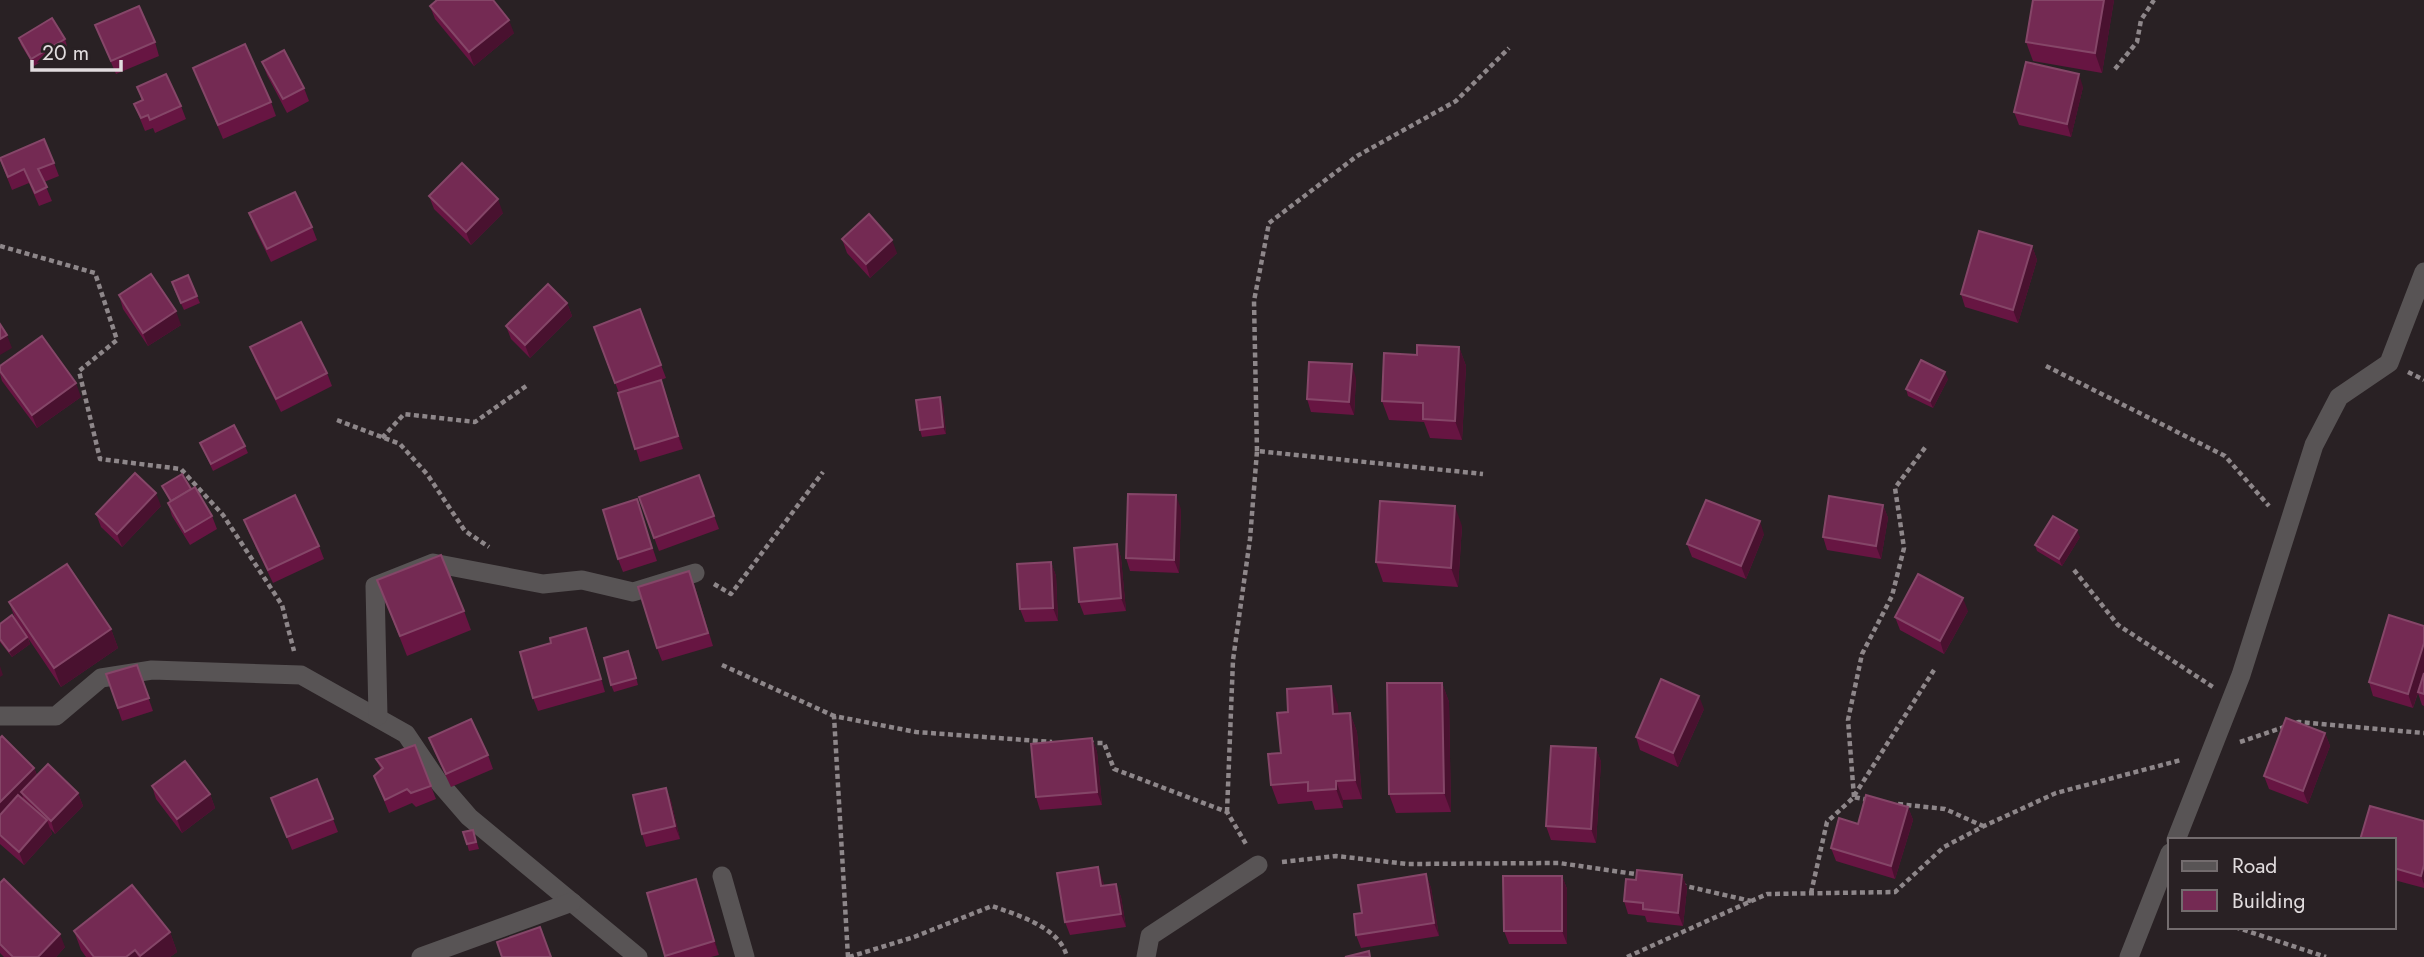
<svg xmlns="http://www.w3.org/2000/svg" width="2424" height="957" font-family="Jost,sans-serif">
  <rect width="100%" height="100%" fill="#292124"/>
  <g fill="none" stroke-linecap="round" stroke-linejoin="round">
    <g stroke="#8e878a" stroke-width="4.5" stroke-dasharray="5 3.5" stroke-linecap="butt">
      <polyline points="2115,69 2137,42 2141,20 2154,0"/>
      <polyline points="0,246 95,273 117,340 79,371 100,459 181,469 223,515 282,605 294,651"/>
      <polyline points="2046,366 2225,456 2269,506"/>
      <polyline points="2408,372 2424,380"/>
      <polyline points="337,420 400,444 427,474 465,531 489,547"/>
      <polyline points="382,438 404,414 475,422 529,384"/>
      <polyline points="1257,451 1254,301 1269,223 1357,156 1456,101 1509,48"/>
      <polyline points="2074,570 2118,625 2213,687"/>
      <polyline points="714,584 731,594 823,472"/>
      <polyline points="722,665 834,716"/>
      <polyline points="2240,742 2299,722 2424,733"/>
      <polyline points="1089,743 1104,743 1114,769 1227,812 1246,844"/>
      <polyline points="1854,796 1934,670"/>
      <polyline points="1854,797 1848,720 1862,654 1892,596 1904,548 1895,488 1927,445"/>
      <polyline points="1898,804 1945,809 1983,826"/>
      <polyline points="1227,812 1233,660 1250,539 1257,451 1483,474"/>
      <polyline points="1282,862 1336,856 1407,864 1559,863 1642,875"/>
      <polyline points="1681,885 1751,901"/>
      <polyline points="1811,893 1827,822 1854,797 1868,800"/>
      <polyline points="2235,927 2326,957"/>
      <polyline points="848,957 834,716 916,732 1052,742"/>
      <path d="M849,957L914,937L992,906C1017,915 1060,927 1067,957"/>
      <polyline points="1627,957 1767,894 1895,892 1944,847 1984,826 2056,793 2181,760"/>
    </g>
    <g stroke="#585455" stroke-width="19">
      <polyline points="0,716 56,716 101,678 152,670 301,675 406,734 437,780 469,817 638,957"/>
      <polyline points="378,716 375,586 433,563 543,584 582,580 633,592 695,573"/>
      <polyline points="2176,840 2241,675 2314,445 2339,397 2389,363 2424,272"/>
      <polyline points="722,876 745,957"/>
      <polyline points="421,957 572,902"/>
      <polyline points="1146,957 1150,936 1258,865"/>
      <polyline points="2129,957 2170,853"/>
    </g>
  </g>
  <g fill="#671542">
    <polygon points="2114,0 2102,73 2033,61 2026,42"/>
    <polygon points="430,6 514,33 474,66 435,19"/>
    <polygon points="95,25 155,42 159,56 116,74"/>
    <polygon points="19,38 65,39 67,46 34,66 21,45"/>
    <polygon points="262,62 304,88 309,101 287,113 267,75"/>
    <polygon points="193,68 271,102 276,116 223,139"/>
    <polygon points="137,87 181,106 186,119 155,133 153,128 145,131 134,104 142,101"/>
    <polygon points="2083,87 2071,137 2019,125 2014,112"/>
    <polygon points="0,160 54,163 59,176 44,182 52,201 39,206 29,183 12,190"/>
    <polygon points="429,196 503,213 471,245 434,209"/>
    <polygon points="249,213 312,227 317,240 271,262 254,227"/>
    <polygon points="842,239 897,253 870,278 847,253"/>
    <polygon points="2032,246 2037,260 2018,323 1965,307 1961,294"/>
    <polygon points="174,289 197,296 200,303 184,310"/>
    <polygon points="119,295 181,325 148,346 123,309"/>
    <polygon points="567,303 572,316 530,358 511,339 506,326"/>
    <polygon points="640,309 666,378 661,380 683,449 640,462 619,393 594,327"/>
    <polygon points="250,347 327,373 332,386 281,412 255,360"/>
    <polygon points="1459,347 1466,366 1462,440 1430,438 1424,422 1389,420 1382,401 1417,355"/>
    <polygon points="0,366 81,397 37,428 2,381 0,374"/>
    <polygon points="1356,378 1354,415 1311,412 1307,399"/>
    <polygon points="1948,379 1933,408 1908,396 1906,389"/>
    <polygon points="943,404 946,434 922,437 920,430"/>
    <polygon points="200,443 245,446 248,453 213,471"/>
    <polygon points="699,475 719,529 659,551 639,497"/>
    <polygon points="162,486 191,489 212,516 217,529 190,545 172,516 168,503 170,502"/>
    <polygon points="1883,505 1888,518 1881,559 1827,550 1823,537"/>
    <polygon points="161,506 122,547 101,527 96,514"/>
    <polygon points="1181,509 1179,573 1130,571 1126,558"/>
    <polygon points="641,513 657,561 623,572 618,559"/>
    <polygon points="244,520 319,546 324,559 273,583 249,533"/>
    <polygon points="1462,526 1458,587 1383,582 1376,562"/>
    <polygon points="1764,534 1746,579 1692,557 1687,544"/>
    <polygon points="2080,537 2062,566 2037,551 2035,545"/>
    <polygon points="1117,544 1121,558 1126,611 1084,615 1079,602"/>
    <polygon points="1051,562 1056,576 1058,621 1025,622 1020,609"/>
    <polygon points="377,580 464,611 471,630 407,656"/>
    <polygon points="694,584 713,646 662,661 657,648"/>
    <polygon points="9,602 111,629 118,648 61,687 28,638 30,644 12,657 0,642 0,624 16,621"/>
    <polygon points="1968,611 1944,654 1900,630 1895,617"/>
    <polygon points="591,641 605,692 538,711 533,698"/>
    <polygon points="631,657 638,685 614,692 611,685"/>
    <polygon points="137,665 153,711 122,721 106,674"/>
    <polygon points="2424,673 2424,706 2422,705 2418,693 2413,708 2373,696 2369,682"/>
    <polygon points="1442,683 1449,702 1451,812 1396,813 1389,794"/>
    <polygon points="1338,705 1338,714 1350,713 1357,732 1362,799 1343,800 1343,808 1315,810 1312,801 1278,804 1271,785 1281,753"/>
    <polygon points="1704,709 1678,767 1640,750 1636,737"/>
    <polygon points="2325,733 2330,746 2308,804 2269,789 2264,776"/>
    <polygon points="0,738 34,768 37,775 78,793 83,806 55,834 50,828 52,834 24,865 0,844"/>
    <polygon points="429,738 488,755 493,769 451,787 434,751"/>
    <polygon points="1092,738 1097,752 1102,805 1040,810 1036,797"/>
    <polygon points="415,745 436,799 416,807 412,803 389,813 374,776 381,770 376,759"/>
    <polygon points="1596,748 1601,762 1596,843 1551,840 1546,826"/>
    <polygon points="152,786 210,794 215,808 182,833 156,799"/>
    <polygon points="666,788 671,801 680,839 646,847 642,834"/>
    <polygon points="271,798 333,819 338,832 292,850"/>
    <polygon points="1908,807 1913,820 1895,879 1836,861 1831,848 1858,824"/>
    <polygon points="2424,821 2424,888 2394,880 2394,840"/>
    <polygon points="473,830 479,849 469,851 467,844"/>
    <polygon points="1426,874 1431,888 1439,936 1361,948 1356,935 1362,913"/>
    <polygon points="1682,875 1687,888 1683,926 1647,922 1645,916 1628,914 1624,901 1636,880"/>
    <polygon points="1562,876 1567,889 1567,944 1509,944 1504,931"/>
    <polygon points="696,879 719,955 711,957 665,957 647,893"/>
    <polygon points="1103,881 1104,886 1116,884 1121,897 1126,927 1070,935 1065,922"/>
    <polygon points="0,883 65,947 56,957 4,957 0,953"/>
    <polygon points="74,931 170,932 177,952 170,957 86,957 81,950"/>
  </g>
  <g fill="#49112f">
    <polygon points="2104,0 2114,0 2102,73 2095,53"/>
    <polygon points="509,20 514,33 474,66 469,52"/>
    <polygon points="2079,74 2083,87 2071,137 2067,124"/>
    <polygon points="498,199 503,213 471,245 466,232"/>
    <polygon points="892,240 897,253 870,278 866,264"/>
    <polygon points="2032,246 2037,260 2018,323 2013,310"/>
    <polygon points="567,303 572,316 530,358 525,345"/>
    <polygon points="176,311 181,325 148,346 143,333"/>
    <polygon points="7,335 12,348 0,355 0,339"/>
    <polygon points="1459,347 1466,366 1462,440 1455,421"/>
    <polygon points="1352,364 1356,378 1354,415 1349,402"/>
    <polygon points="1945,372 1948,379 1933,408 1930,401"/>
    <polygon points="661,380 666,393 683,449 678,436"/>
    <polygon points="76,383 81,397 37,428 32,415"/>
    <polygon points="940,397 943,404 946,434 943,427"/>
    <polygon points="156,493 161,506 122,547 117,534"/>
    <polygon points="1176,495 1181,509 1179,573 1174,560"/>
    <polygon points="1883,505 1888,518 1881,559 1876,546"/>
    <polygon points="1455,506 1462,526 1458,587 1451,568"/>
    <polygon points="1760,521 1764,534 1746,579 1741,566"/>
    <polygon points="2077,530 2080,537 2062,566 2059,559"/>
    <polygon points="1117,544 1121,558 1126,611 1121,598"/>
    <polygon points="1051,562 1056,576 1058,621 1053,608"/>
    <polygon points="1963,598 1968,611 1944,654 1940,641"/>
    <polygon points="586,628 591,641 605,692 601,679"/>
    <polygon points="111,629 118,648 61,687 54,668"/>
    <polygon points="27,637 30,644 12,657 9,651"/>
    <polygon points="2424,643 2424,672 2413,708 2408,694"/>
    <polygon points="0,666 3,675 0,677"/>
    <polygon points="1442,683 1449,702 1451,812 1444,793"/>
    <polygon points="1331,686 1338,705 1340,733 1333,714"/>
    <polygon points="1699,696 1704,709 1678,767 1673,753"/>
    <polygon points="1350,713 1357,732 1362,799 1355,780"/>
    <polygon points="2325,733 2330,746 2308,804 2303,791"/>
    <polygon points="1092,738 1097,752 1102,805 1097,792"/>
    <polygon points="1596,748 1601,762 1596,843 1591,829"/>
    <polygon points="34,768 39,781 21,792 23,797 0,820 0,802"/>
    <polygon points="1336,781 1343,800 1343,808 1336,789"/>
    <polygon points="666,788 671,801 680,839 675,826"/>
    <polygon points="78,793 83,806 55,834 51,821"/>
    <polygon points="210,794 215,808 182,833 177,819"/>
    <polygon points="1908,807 1913,820 1895,879 1891,866"/>
    <polygon points="47,820 52,834 24,865 19,852"/>
    <polygon points="2424,865 2424,884 2421,876"/>
    <polygon points="1098,867 1103,881 1106,900 1101,886"/>
    <polygon points="1426,874 1431,888 1439,936 1434,923"/>
    <polygon points="1682,875 1687,888 1683,926 1678,913"/>
    <polygon points="1562,876 1567,889 1567,944 1562,931"/>
    <polygon points="696,879 701,892 719,955 714,941"/>
    <polygon points="1116,884 1121,897 1126,927 1121,914"/>
    <polygon points="170,932 177,952 170,957 140,957"/>
    <polygon points="60,934 65,947 56,957 38,957"/>
    <polygon points="135,950 138,957 126,957"/>
  </g>
  <g fill="#742a53" stroke="#854668" stroke-width="2">
    <polygon points="437,0 493,0 509,20 469,52 430,6"/>
    <polygon points="2033,0 2104,0 2095,53 2026,42"/>
    <polygon points="139,6 155,42 111,61 95,25"/>
    <polygon points="52,18 65,39 31,59 19,38"/>
    <polygon points="245,44 271,102 218,125 193,68"/>
    <polygon points="284,50 304,88 283,99 262,62"/>
    <polygon points="2026,62 2079,74 2067,124 2014,112"/>
    <polygon points="166,74 181,106 150,120 148,115 141,118 134,104 143,100 137,87"/>
    <polygon points="44,139 54,163 38,169 47,187 35,193 24,169 8,177 0,158"/>
    <polygon points="462,163 498,199 466,232 429,196"/>
    <polygon points="295,192 312,227 267,249 249,213"/>
    <polygon points="869,214 892,240 866,264 842,239"/>
    <polygon points="1979,231 2032,246 2013,310 1961,294"/>
    <polygon points="151,274 176,311 143,333 119,295"/>
    <polygon points="188,275 197,296 181,303 172,282"/>
    <polygon points="548,284 567,303 525,345 506,326"/>
    <polygon points="640,309 661,365 615,383 594,327"/>
    <polygon points="301,322 327,373 276,399 250,347"/>
    <polygon points="0,324 7,335 0,339"/>
    <polygon points="42,336 76,383 32,415 0,371 0,366"/>
    <polygon points="1417,345 1459,347 1455,421 1423,419 1423,403 1382,401 1384,353 1417,355"/>
    <polygon points="1921,360 1945,372 1930,401 1906,389"/>
    <polygon points="1309,362 1352,364 1349,402 1307,399"/>
    <polygon points="661,380 678,436 635,449 618,393"/>
    <polygon points="940,397 943,427 920,430 916,400"/>
    <polygon points="234,425 245,446 211,464 200,443"/>
    <polygon points="135,473 156,493 117,534 96,514"/>
    <polygon points="182,474 191,489 171,501 162,486"/>
    <polygon points="699,475 714,516 654,538 639,497"/>
    <polygon points="195,487 212,516 185,532 168,503"/>
    <polygon points="1128,494 1176,495 1174,560 1126,558"/>
    <polygon points="295,495 319,546 268,570 244,520"/>
    <polygon points="1829,496 1883,505 1876,546 1823,537"/>
    <polygon points="637,499 652,548 618,559 603,510"/>
    <polygon points="1706,500 1760,521 1741,566 1687,544"/>
    <polygon points="1380,501 1455,506 1451,568 1376,562"/>
    <polygon points="2053,516 2077,530 2059,559 2035,545"/>
    <polygon points="1117,544 1121,598 1079,602 1074,548"/>
    <polygon points="441,555 464,611 400,636 377,580"/>
    <polygon points="1051,562 1053,608 1020,609 1017,564"/>
    <polygon points="67,564 111,629 54,668 9,602"/>
    <polygon points="689,571 708,633 657,648 638,587"/>
    <polygon points="1918,574 1963,598 1940,641 1895,617"/>
    <polygon points="12,615 27,637 9,651 0,639 0,624"/>
    <polygon points="2389,615 2424,626 2424,643 2408,694 2369,682"/>
    <polygon points="586,628 601,679 533,698 520,652 551,643 550,638"/>
    <polygon points="628,651 636,678 611,685 604,658"/>
    <polygon points="137,665 149,698 118,708 106,674"/>
    <polygon points="2424,673 2424,694 2418,692"/>
    <polygon points="1661,679 1699,696 1673,753 1636,737"/>
    <polygon points="1387,683 1442,683 1444,793 1389,794"/>
    <polygon points="1331,686 1333,714 1350,713 1355,780 1336,781 1336,789 1308,791 1308,782 1271,785 1268,754 1281,753 1277,713 1288,712 1287,689"/>
    <polygon points="2286,718 2325,733 2303,791 2264,776"/>
    <polygon points="471,719 488,755 446,774 429,738"/>
    <polygon points="2,736 34,768 0,802 0,738"/>
    <polygon points="1092,738 1097,792 1036,797 1031,744"/>
    <polygon points="415,745 431,786 411,793 407,789 385,800 374,776 383,768 376,759"/>
    <polygon points="1551,746 1596,748 1591,829 1546,826"/>
    <polygon points="185,761 210,794 177,819 152,786"/>
    <polygon points="48,764 78,793 51,821 21,792"/>
    <polygon points="317,779 333,819 287,837 271,798"/>
    <polygon points="666,788 675,826 642,834 633,795"/>
    <polygon points="18,795 47,820 19,852 0,835 0,815"/>
    <polygon points="1866,795 1908,807 1891,866 1831,848 1839,818 1858,824"/>
    <polygon points="2370,806 2424,821 2424,865 2421,876 2394,868 2394,840 2360,840"/>
    <polygon points="473,830 476,842 467,844 463,832"/>
    <polygon points="1098,867 1101,886 1116,884 1121,914 1065,922 1057,873"/>
    <polygon points="1637,870 1682,875 1678,913 1643,909 1643,903 1624,901 1626,879 1636,880"/>
    <polygon points="1426,874 1434,923 1356,935 1354,914 1362,913 1358,885"/>
    <polygon points="1503,876 1562,876 1562,931 1504,931"/>
    <polygon points="4,879 60,934 38,957 13,957 0,944 0,883"/>
    <polygon points="696,879 714,941 665,956 647,893"/>
    <polygon points="132,885 170,932 140,956 135,950 126,957 94,957 74,931"/>
    <polygon points="540,927 551,957 502,957 497,942"/>
    <polygon points="1369,951 1370,957 1345,957"/>
  </g>
  <rect x="2168" y="838" width="228" height="91" fill="#292124" stroke="#736c6e" stroke-width="2"/>
  <rect x="2182" y="861" width="35" height="10" fill="#585455" stroke="#736c6e" stroke-width="2"/>
  <text x="2232" y="873" font-size="21" fill="#e1dcde">Road</text>
  <rect x="2182" y="890" width="35" height="21" fill="#742a53" stroke="#736c6e" stroke-width="2"/>
  <text x="2232" y="908" font-size="21" fill="#e1dcde">Building</text>
  <path d="M32 60v10h89v-10" fill="none" stroke="#e1dcde" stroke-width="3.5"/>
  <text x="42" y="60" font-size="21" fill="#e1dcde" stroke="#292124" stroke-width="5" paint-order="stroke">20 m</text>
</svg>
